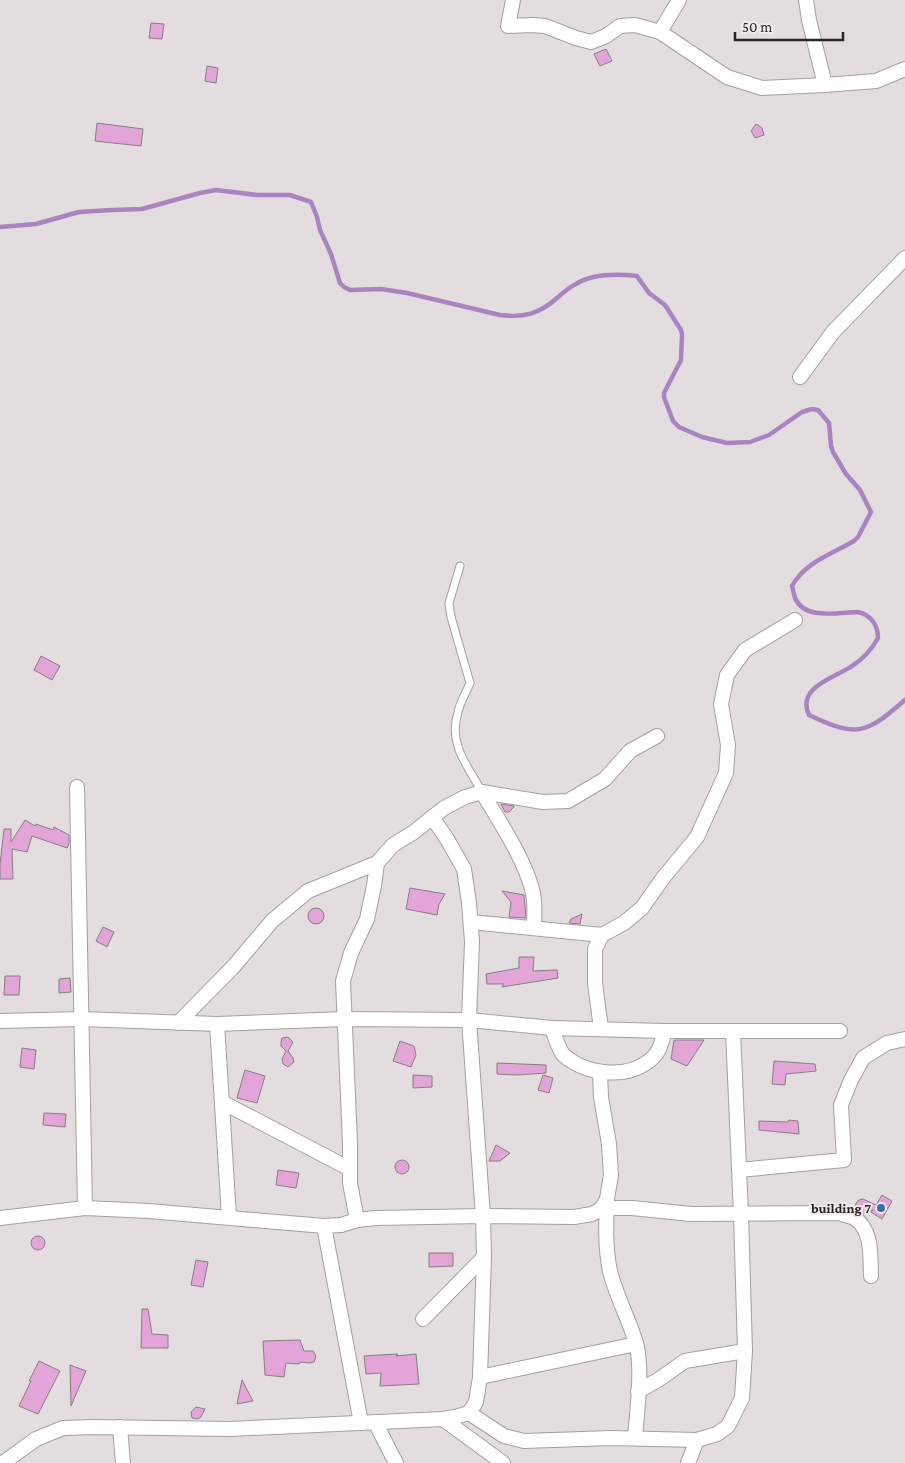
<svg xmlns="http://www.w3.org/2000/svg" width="905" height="1463" font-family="'Crimson Pro',serif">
  <rect width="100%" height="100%" fill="#e3dddf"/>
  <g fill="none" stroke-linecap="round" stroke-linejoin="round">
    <path stroke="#a984c1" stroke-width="4.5" d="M0,227L36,224L79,212L112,210L142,209L200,193L216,190L257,195H290L311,202L317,217L320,230L331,254L340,283L344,287L350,290L381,289L407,293L500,315C524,318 539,314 557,298C563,293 569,287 576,284C592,274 618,274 637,276L649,293L665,305L681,330L682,334L681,360L664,393V397L673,421L679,427L702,437L727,443L750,442L769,435L802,412L812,409L818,410L829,423L831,446L833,452L846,474L860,490L871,512L858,537L854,541C832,554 805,562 792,586C793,590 794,594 795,598C805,621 839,612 858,612C871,615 878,625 878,638C872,649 863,659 852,666C835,678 796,687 809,715C857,738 866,734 905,700"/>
  </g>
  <g fill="#e3a5d7" stroke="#847f83">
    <polygon points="151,23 164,24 162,39 149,38"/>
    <polygon points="606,49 612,61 600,66 594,54"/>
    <polygon points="207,66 218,68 216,83 205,81"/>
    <polygon points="97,123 143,129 141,146 95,141"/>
    <polygon points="756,124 762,128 764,135 755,138 753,134 751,131"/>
    <polygon points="41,656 60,666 52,680 34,670"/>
    <polygon points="501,804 514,806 514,807 509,812 505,812"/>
    <polygon points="25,820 35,826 36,824 53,830 54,827 69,835 69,844 67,848 32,836 27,852 12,849 13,879 0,879 0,864 4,829 11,829 11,842"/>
    <polygon points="410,888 445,894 439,904 437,915 406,909"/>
    <polygon points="502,891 524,895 526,918 509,917 511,902"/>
    <circle cx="316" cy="916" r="8"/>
    <polygon points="582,914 580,924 569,923 571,919"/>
    <polygon points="103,927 114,932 107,947 96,941"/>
    <polygon points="519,957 534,957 533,971 557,970 558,978 502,987 504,984 487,984 486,974 519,968"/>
    <polygon points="5,976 20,976 19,995 4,995"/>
    <polygon points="70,978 71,992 59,993 59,979"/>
    <polygon points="288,1037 293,1042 288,1051 293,1058 294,1062 288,1067 283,1064 282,1059 286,1051 281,1046 281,1042 282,1038"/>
    <polygon points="674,1040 704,1040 687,1066 671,1059"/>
    <polygon points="400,1041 414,1046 416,1055 411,1067 393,1061"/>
    <polygon points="22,1048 36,1050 34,1069 20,1067"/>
    <polygon points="774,1061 815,1064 816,1071 786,1074 785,1085 772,1084"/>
    <polygon points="497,1063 546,1065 546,1073 517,1075 497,1074"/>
    <polygon points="245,1070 265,1076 257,1103 237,1098"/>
    <polygon points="413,1075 432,1076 432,1087 413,1088"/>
    <polygon points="543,1075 553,1078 549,1093 538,1090"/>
    <polygon points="44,1113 66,1114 65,1127 43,1125"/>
    <polygon points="789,1120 798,1121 799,1134 759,1130 759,1121 788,1122"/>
    <polygon points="496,1145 510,1153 500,1161 489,1161"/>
    <circle cx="402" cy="1167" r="7"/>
    <polygon points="278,1170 299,1173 296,1188 276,1185"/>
    <polygon points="882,1195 892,1201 882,1219 871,1212 873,1210 863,1214 855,1209 856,1203 859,1200 863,1199 876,1205"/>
    <circle cx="38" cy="1243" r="7"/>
    <polygon points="429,1253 453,1253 453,1266 429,1267"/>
    <polygon points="196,1260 208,1262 203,1287 191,1285"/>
    <polygon points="142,1309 148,1309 152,1334 168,1335 168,1348 141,1348"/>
    <polygon points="300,1340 304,1351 313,1351 316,1356 314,1362 310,1363 300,1362 299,1364 286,1363 284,1377 265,1375 263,1341"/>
    <polygon points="398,1354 396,1356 416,1354 419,1384 380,1386 381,1373 366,1374 364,1356"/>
    <polygon points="39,1361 60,1371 38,1414 19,1406 31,1381 29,1381"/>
    <polygon points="70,1365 86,1371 71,1406"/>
    <polygon points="242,1380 253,1401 237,1404"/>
    <polygon points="196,1407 205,1409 201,1417 198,1419 192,1418 191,1412"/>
  </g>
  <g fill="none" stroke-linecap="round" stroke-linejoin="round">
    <g stroke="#a59fa1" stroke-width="9">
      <path id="service" d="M460,566L449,603L451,617L470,683C466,693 460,702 458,712C448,744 467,765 482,792"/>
    </g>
    <g stroke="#a59fa1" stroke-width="16">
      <g id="minor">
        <polyline points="513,0 508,26 532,25 545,26 576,38 591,42 606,36 620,26 635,25 660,32 727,77 762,88 825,85 876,81 905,69"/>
        <polyline points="806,0 809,20 825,85"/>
        <polyline points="660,32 679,0"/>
        <polyline points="800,377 833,332 905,258"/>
        <polyline points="77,787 85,1208"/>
        <path d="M482,792C499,821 523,856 532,889C536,902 534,915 534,928"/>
        <polyline points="471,922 602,935"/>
        <polyline points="0,1021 82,1019 217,1024 345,1019 469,1020 552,1028 665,1031 840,1031"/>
        <polyline points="178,1023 234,966 272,921 308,891 377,863 393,845 414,832 444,808 465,797 482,792 543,802 568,801 605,779 630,751 657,736"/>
        <polyline points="217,1024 229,1217"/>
        <path d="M552,1028C555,1036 557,1045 562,1053C564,1056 567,1058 570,1060C590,1074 625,1078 646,1063C659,1055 661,1045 665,1031"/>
        <polyline points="601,1029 595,983 595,949 602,935 624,923 642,908 663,878 697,837 726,773 728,745 721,704 727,675 745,650 795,620"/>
        <polyline points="222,1102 350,1169"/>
        <polyline points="739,1170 844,1160 841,1105 851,1080 863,1058 887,1043 905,1039"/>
        <path d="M607,1199C606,1224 605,1247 610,1271C616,1296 629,1319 636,1343C643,1368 637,1411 635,1438"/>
        <path d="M607,1208H632L691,1214L839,1213C844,1215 850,1216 854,1218C873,1229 870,1257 871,1276"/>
        <polyline points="0,1218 85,1208 149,1211 324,1226 341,1225 357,1220 376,1218 483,1216 574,1217 592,1214 601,1209 607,1199 611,1175 609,1144 601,1097 600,1073"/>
        <polyline points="357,1220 350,1183 350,1143 343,981 351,953 367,919 374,886 377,863"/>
        <polyline points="324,1226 361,1423"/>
        <polyline points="423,1319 484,1257"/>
        <polyline points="480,1377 636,1344"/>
        <polyline points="638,1391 658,1380 685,1361 745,1351"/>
        <polyline points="469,1413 504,1436 524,1441 611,1438 697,1440 717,1434 728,1426 742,1398 745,1351 741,1214 733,1031"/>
        <polyline points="443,1419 503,1463"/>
        <polyline points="375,1422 396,1463"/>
        <polyline points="120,1427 123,1463"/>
        <polyline points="3,1463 36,1439 63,1428 93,1427 230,1429 443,1419 455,1417 469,1413 476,1402 480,1377 484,1257 483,1216 469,1020 472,942 469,903 464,869 447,839 432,817"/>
        <polyline points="688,1463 697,1440"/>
      </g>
    </g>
    <use href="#service" stroke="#fff" stroke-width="7"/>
    <use href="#minor" stroke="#fff" stroke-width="14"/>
  </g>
  <circle fill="#3172a8" stroke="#f0eaec" stroke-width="2" cx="881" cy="1208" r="5"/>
  <g text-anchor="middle" stroke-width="4" stroke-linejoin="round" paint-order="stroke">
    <g font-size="14" font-weight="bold" fill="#282526" stroke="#f0eaec" text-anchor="end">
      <text x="871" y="1213">building 7</text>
    </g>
  </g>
  <path d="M735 32v8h108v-8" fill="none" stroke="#282526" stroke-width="2.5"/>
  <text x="742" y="32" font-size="15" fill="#282526" stroke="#f0eaec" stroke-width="4" paint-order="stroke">50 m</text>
</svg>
